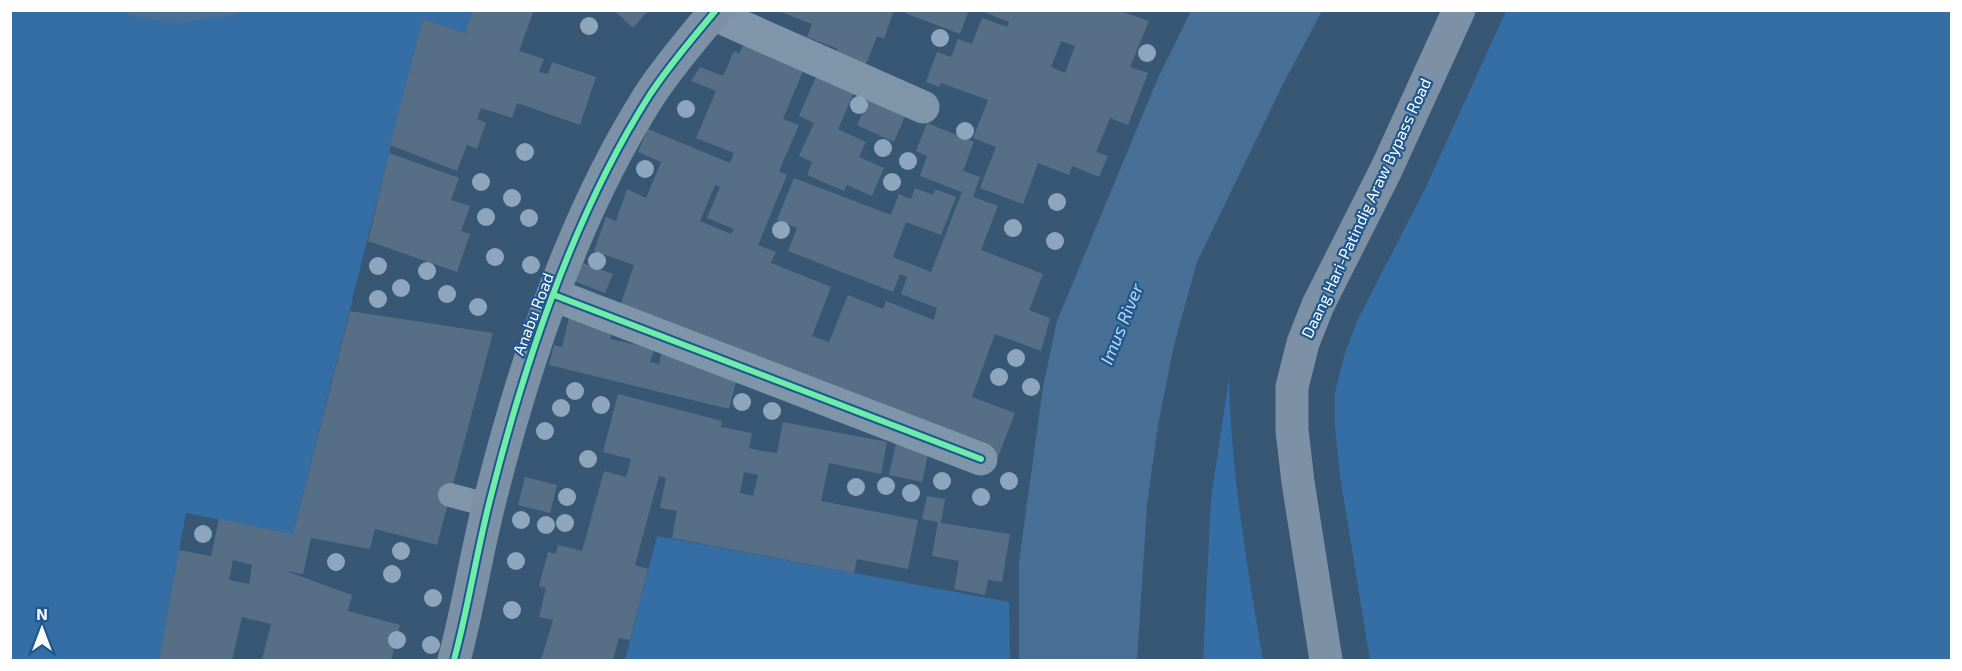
<svg xmlns="http://www.w3.org/2000/svg" width="1962" height="671" font-family="'Exo 2',sans-serif">
  <rect width="100%" height="100%" fill="#385775"/>
  <g fill="#346ea5">
    <polygon points="10,11 473,11 465,33 423,19 293,534 186,513 159,660 11,660"/>
    <polygon points="1506,11 1951,11 1951,660 1370,660 1340,476 1335,428 1335,393 1344,356 1357,321 1425,189"/>
    <path d="M1229,378C1231,473 1247,566 1263,660H1203L1211,499Z"/>
    <polygon points="657,536 1009,602 1010,660 625,660"/>
  </g>
  <polygon fill="#486f95" points="1191,11 1322,11 1282,86 1197,262 1174,345 1158,425 1147,505 1137,660 1019,660 1019,562 1043,387 1057,321 1158,78"/>
  <g fill="none" stroke-linecap="round" stroke-linejoin="round">
    <polyline stroke="#486f95" stroke-width="12" points="132,10 177,17 232,10"/>
  </g>
  <g fill="#566f87" fill-rule="evenodd">
    <polygon points="473,10 534,10 519,51 544,59 539,72 548,74 552,62 596,77 580,125 517,103 512,118 481,108 477,119 486,123 477,149 467,145 457,171 390,145 423,19 465,33"/>
    <polygon points="614,10 645,10 647,12 633,28"/>
    <polygon points="776,10 894,10 884,39 877,36 865,67 835,56 838,49 807,37 812,24"/>
    <polygon points="906,10 962,10 968,13 960,34 905,13"/>
    <path d="M979,10H1117L1149,21L1130,67L1148,73L1128,125L1110,118L1096,152L1108,156L1099,177L1072,166L1069,175L1038,163L1023,204L980,188L996,147L973,138L988,100L941,83L939,87L926,82L937,52L951,57L958,39L972,44L982,18L1007,27L1009,22ZM1061,41L1075,46L1065,73L1051,67Z"/>
    <path d="M747,37L806,64L783,119L799,125L779,171L787,175L758,245L776,252L771,263L831,287L812,336L829,342L848,295L883,309L886,301L934,320L937,308L901,294L907,277L900,274L893,292L788,251L797,228L777,220L794,178L891,215L899,194L911,199L915,188L933,195L935,189L956,197L941,235L906,222L893,257L931,272L962,192L920,176L927,156L916,151L927,123L974,142L963,171L980,177L973,197L998,206L981,250L1043,274L1029,310L1050,318L1041,351L995,334L972,397L1015,413L998,457L715,349L619,309L634,265L594,251L606,217L616,221L627,189L646,198L661,162L638,152L648,129L730,163L734,153L696,138L716,91L691,81L700,67L723,76L734,51L739,54ZM715,185L720,187L707,218L734,229L731,234L700,221Z"/>
    <polygon points="819,70 857,86 838,129 866,142 859,157 884,168 872,196 847,185 844,191 807,175 812,162 799,156 814,123 799,116"/>
    <polygon points="872,92 908,109 894,142 857,125"/>
    <polygon points="389,153 459,178 451,200 470,206 461,231 470,234 457,272 368,241"/>
    <polygon points="583,263 613,274 605,293 574,281"/>
    <path d="M350,311L493,333L437,545L375,529L370,549L311,538L303,574L286,571L352,595L348,611L400,625L391,660H262L271,624L242,617L232,660H159L179,550L211,556L219,519L293,534ZM233,560L252,565L249,584L229,580Z"/>
    <polygon points="570,313 613,329 610,339 654,349 650,362 659,364 662,351 739,370 729,409 549,365 554,345 562,347"/>
    <path d="M618,394L722,421L721,427L752,433L749,448L762,451L777,453L783,422L887,442L881,474L829,463L821,501L918,520L908,569L857,559L854,573L672,538L677,511L660,508L666,478L659,476L635,565L648,569L630,640L619,638L613,660H541L553,620L539,617L546,588L539,586L548,552L556,554L558,545L582,551L604,471L626,477L631,459L603,452ZM744,472L758,475L753,496L740,493Z"/>
    <polygon points="896,443 929,450 922,482 889,475"/>
    <polygon points="525,477 557,485 550,513 518,505"/>
    <polygon points="927,496 945,499 941,523 1010,534 1002,582 988,580 985,595 954,589 959,561 932,556 938,522 922,519"/>
  </g>
  <g fill="none" stroke-linecap="round" stroke-linejoin="round">
    <polyline stroke="#7f95a9" stroke-width="24" points="450,495 488,505"/>
    <g stroke="#7f95a9" stroke-width="33">
      <polyline points="713,14 923,107"/>
      <polyline points="554,295 981,459"/>
    </g>
    <g stroke="#7c91a5" stroke-width="33">
      <path d="M454,660C469,605 477,548 492,492C526,358 574,214 649,96C669,65 693,38 716,10"/>
      <polyline points="1326,660 1298,482 1292,430 1292,387 1303,343 1318,305 1386,170 1459,10"/>
    </g>
    <g stroke="#1f578e" stroke-width="10">
      <g id="cycleway">
        <polyline points="554,295 981,459"/>
        <path d="M454,660C469,605 477,548 492,492C526,358 574,214 649,96C669,65 693,38 716,10"/>
      </g>
    </g>
    <use href="#cycleway" stroke="#6deda7" stroke-width="6"/>
  </g>
  <g fill="#8da6be">
    <circle cx="589" cy="26" r="9"/>
    <circle cx="940" cy="38" r="9"/>
    <circle cx="1147" cy="53" r="9"/>
    <circle cx="859" cy="105" r="9"/>
    <circle cx="686" cy="109" r="9"/>
    <circle cx="965" cy="131" r="9"/>
    <circle cx="883" cy="148" r="9"/>
    <circle cx="525" cy="152" r="9"/>
    <circle cx="908" cy="161" r="9"/>
    <circle cx="645" cy="169" r="9"/>
    <circle cx="481" cy="182" r="9"/>
    <circle cx="892" cy="182" r="9"/>
    <circle cx="512" cy="198" r="9"/>
    <circle cx="1057" cy="202" r="9"/>
    <circle cx="486" cy="217" r="9"/>
    <circle cx="529" cy="218" r="9"/>
    <circle cx="1013" cy="228" r="9"/>
    <circle cx="781" cy="230" r="9"/>
    <circle cx="1055" cy="241" r="9"/>
    <circle cx="495" cy="257" r="9"/>
    <circle cx="597" cy="261" r="9"/>
    <circle cx="531" cy="265" r="9"/>
    <circle cx="378" cy="266" r="9"/>
    <circle cx="427" cy="271" r="9"/>
    <circle cx="401" cy="288" r="9"/>
    <circle cx="447" cy="294" r="9"/>
    <circle cx="378" cy="299" r="9"/>
    <circle cx="478" cy="307" r="9"/>
    <circle cx="1016" cy="358" r="9"/>
    <circle cx="999" cy="377" r="9"/>
    <circle cx="1031" cy="387" r="9"/>
    <circle cx="575" cy="391" r="9"/>
    <circle cx="742" cy="402" r="9"/>
    <circle cx="601" cy="405" r="9"/>
    <circle cx="561" cy="408" r="9"/>
    <circle cx="772" cy="411" r="9"/>
    <circle cx="545" cy="431" r="9"/>
    <circle cx="588" cy="459" r="9"/>
    <circle cx="942" cy="481" r="9"/>
    <circle cx="1009" cy="481" r="9"/>
    <circle cx="886" cy="486" r="9"/>
    <circle cx="856" cy="487" r="9"/>
    <circle cx="911" cy="493" r="9"/>
    <circle cx="567" cy="497" r="9"/>
    <circle cx="981" cy="497" r="9"/>
    <circle cx="521" cy="520" r="9"/>
    <circle cx="565" cy="523" r="9"/>
    <circle cx="546" cy="525" r="9"/>
    <circle cx="203" cy="534" r="9"/>
    <circle cx="401" cy="551" r="9"/>
    <circle cx="516" cy="561" r="9"/>
    <circle cx="336" cy="562" r="9"/>
    <circle cx="392" cy="574" r="9"/>
    <circle cx="433" cy="598" r="9"/>
    <circle cx="512" cy="610" r="9"/>
    <circle cx="397" cy="640" r="9"/>
    <circle cx="431" cy="645" r="9"/>
  </g>
  <g text-anchor="middle" stroke-width="4.5" stroke-linejoin="round" paint-order="stroke">
    <g font-size="16" fill="#fff" stroke="#1f578e">
      <text transform="translate(1366 208) rotate(-65)" y="6">Daang Hari-Patindig Araw Bypass Road</text>
      <text transform="translate(533 314) rotate(-69)" y="6">Anabu Road</text>
    </g>
    <g font-size="18" font-style="italic" fill="#bad8f4" stroke="#1f578e">
      <text transform="translate(1122 324) rotate(-68)" y="6">Imus River</text>
    </g>
  </g>
  <rect width="1962" height="671" fill="none" stroke="#ffffff" stroke-width="24"/>
  <g transform="translate(42 629)" stroke="#1f578e" stroke-width="4.5" paint-order="stroke">
  <path d="M0-4.5L10 22L0 15L-10 22Z" fill="#ffffff"/>
  <text y="-9" font-size="16" font-weight="bold" text-anchor="middle" fill="#ffffff">N</text>
  </g>
</svg>
